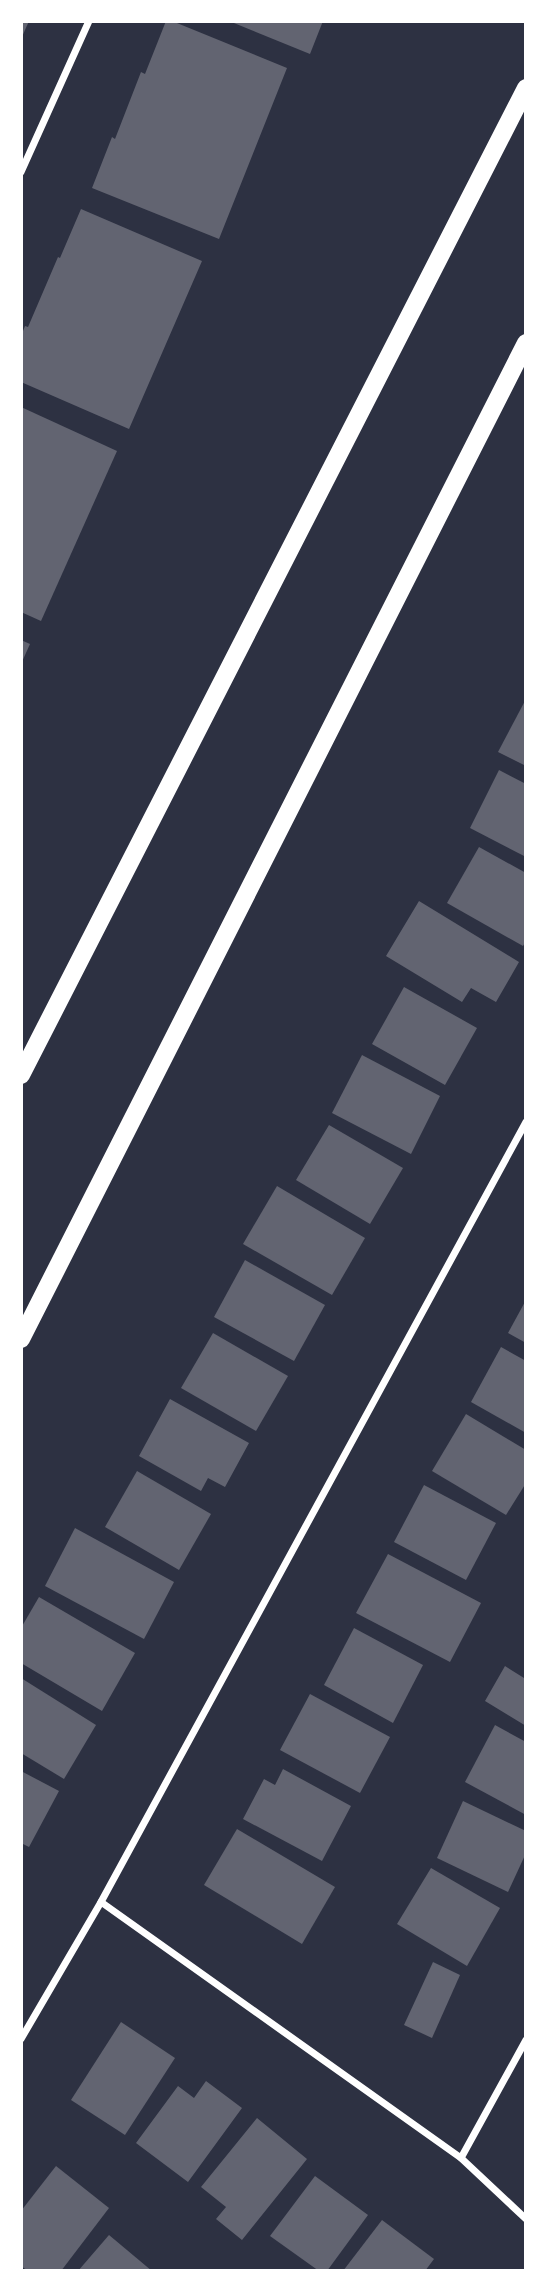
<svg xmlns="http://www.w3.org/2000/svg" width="547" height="2292" font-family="'Exo 2',sans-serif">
  <rect width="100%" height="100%" fill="#2d3142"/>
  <g fill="#626471">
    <polygon points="21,21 29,21 21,39"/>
    <polygon points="166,21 172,21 287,68 219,239 92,188 112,137 115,139 141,72 145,74"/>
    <polygon points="229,21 323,21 310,54"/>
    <polygon points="81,209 202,261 129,429 21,382 21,336 25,326 28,327 58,257 60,258"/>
    <polygon points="21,407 117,451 41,621 21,612"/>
    <polygon points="21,640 30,644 21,664"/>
    <polygon points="526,699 526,766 498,752"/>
    <polygon points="499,770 526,784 526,857 470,828"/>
    <polygon points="479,847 526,873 526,941 523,946 447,903"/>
    <polygon points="419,901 519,962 496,1002 471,988 462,1002 386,956"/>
    <polygon points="404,987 477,1028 445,1085 372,1044"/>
    <polygon points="362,1055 440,1096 411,1154 332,1113"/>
    <polygon points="329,1125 403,1168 370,1224 296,1180"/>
    <polygon points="277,1186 365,1238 332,1295 243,1244"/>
    <polygon points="245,1260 325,1305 294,1361 214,1317"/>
    <polygon points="526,1300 526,1343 508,1333"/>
    <polygon points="213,1333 288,1376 256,1431 181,1388"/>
    <polygon points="501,1347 526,1361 526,1433 471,1402"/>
    <polygon points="170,1399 249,1443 225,1487 208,1478 201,1491 139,1456"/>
    <polygon points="466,1414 526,1450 526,1483 506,1515 432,1471"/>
    <polygon points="137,1471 211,1514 179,1570 105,1527"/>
    <polygon points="424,1485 496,1523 466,1580 394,1542"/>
    <polygon points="75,1528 174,1582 144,1639 45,1586"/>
    <polygon points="388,1554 481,1603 450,1662 356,1613"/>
    <polygon points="39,1597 135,1653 102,1711 21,1663 21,1628"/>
    <polygon points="354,1628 423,1665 393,1723 324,1685"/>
    <polygon points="505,1666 524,1678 526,1674 526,1726 485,1701"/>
    <polygon points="21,1678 96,1725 64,1779 21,1753"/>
    <polygon points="310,1694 390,1737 360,1793 280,1750"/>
    <polygon points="495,1725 526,1742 526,1815 465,1782"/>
    <polygon points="283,1769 351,1806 322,1861 243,1819 264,1779 275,1785"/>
    <polygon points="21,1771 59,1791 29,1847 21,1843"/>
    <polygon points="463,1801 526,1831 526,1853 508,1892 437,1858"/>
    <polygon points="237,1829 335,1887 302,1944 204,1885"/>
    <polygon points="431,1868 500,1908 467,1966 397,1924"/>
    <polygon points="433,1962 460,1975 432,2038 404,2025"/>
    <polygon points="121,2022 175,2058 125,2135 71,2100"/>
    <polygon points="206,2081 242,2108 188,2182 136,2143 178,2086 194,2098"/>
    <polygon points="257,2118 307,2159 242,2240 216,2219 226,2207 201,2187"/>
    <polygon points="56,2166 109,2208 61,2271 28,2271 21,2266 21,2211"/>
    <polygon points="315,2176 368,2215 327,2271 319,2271 270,2236"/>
    <polygon points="382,2220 434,2259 425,2271 343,2271"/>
    <polygon points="109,2235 152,2271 78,2271"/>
  </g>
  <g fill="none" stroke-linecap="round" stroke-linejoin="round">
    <g stroke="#fff" stroke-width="7">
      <polyline points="21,172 89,21"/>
      <polyline points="101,1902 461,2158 526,2219"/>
      <polyline points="21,2039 101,1902 526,1122"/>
      <polyline points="461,2158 526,2040"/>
    </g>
    <g stroke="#fff" stroke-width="18">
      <polyline points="21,1075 526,88"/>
      <polyline points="21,1339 526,343"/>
    </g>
  </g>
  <rect width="547" height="2292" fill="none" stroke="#ffffff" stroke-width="46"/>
</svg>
